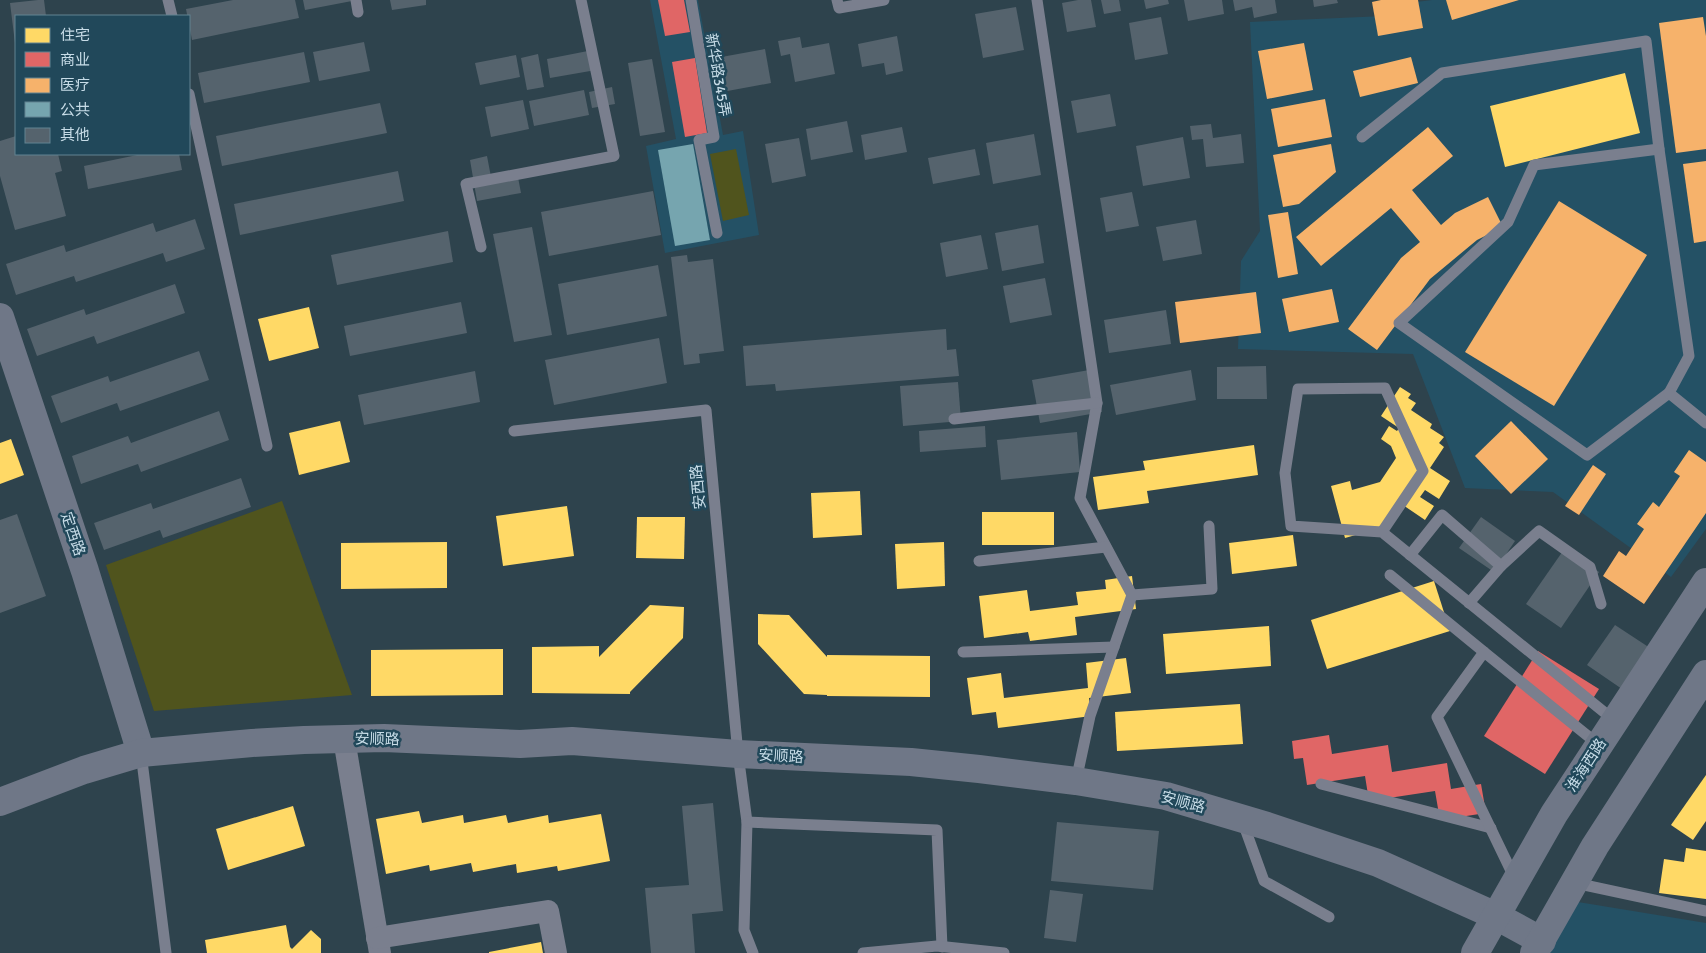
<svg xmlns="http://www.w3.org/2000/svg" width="1706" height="953" font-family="Signika,'Noto Sans SC',sans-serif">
  <rect width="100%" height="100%" fill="#2e434d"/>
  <g fill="#245165">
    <polygon points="650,0 698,0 723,135 743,131 759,235 665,253 646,146 676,139"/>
    <polygon points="1432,0 1706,0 1706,529 1671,577 1553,492 1465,488 1413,354 1238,349 1241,261 1260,231 1250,22 1385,16 1416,2"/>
    <polygon points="1578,902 1706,923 1706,953 1549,953"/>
  </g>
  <g fill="#50541d">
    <polygon points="736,149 749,215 723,221 710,154"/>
    <polygon points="282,501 352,695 154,711 106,565"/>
  </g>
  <g fill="#ffd966">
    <polygon points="1625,73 1640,133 1505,167 1490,106"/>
    <polygon points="309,307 319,348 269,361 258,319"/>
    <polygon points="1400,387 1411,394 1408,398 1416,403 1411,410 1432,424 1430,428 1444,437 1439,443 1444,447 1430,468 1450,481 1439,499 1425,490 1420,497 1434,506 1425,520 1400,503 1391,525 1345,538 1331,486 1350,481 1352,490 1380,482 1396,458 1391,446 1381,439 1389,426 1397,431 1399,428 1381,416"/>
    <polygon points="340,421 350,462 299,475 289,433"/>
    <polygon points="11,439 24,475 0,484 0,443"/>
    <polygon points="1254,445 1258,475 1147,491 1149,503 1098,510 1093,477 1145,470 1143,461"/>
    <polygon points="860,491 862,535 813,538 811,493"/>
    <polygon points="567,506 574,556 503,566 496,516"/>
    <rect x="982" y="512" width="72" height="33"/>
    <polygon points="637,517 685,517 684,559 636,558"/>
    <polygon points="1293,535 1297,566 1232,574 1229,543"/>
    <polygon points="447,542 447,588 341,589 341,543"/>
    <polygon points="944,542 945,586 897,589 895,544"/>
    <polygon points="1132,576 1136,609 1075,617 1077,635 1030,641 1028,632 984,638 979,596 1027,590 1030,611 1078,605 1076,592 1106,589 1105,580"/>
    <polygon points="1434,581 1450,631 1327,669 1311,620"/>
    <polygon points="650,605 684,607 683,638 630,692 630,694 532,693 532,647 599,646 599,657"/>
    <polygon points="758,614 789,615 827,657 827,655 930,656 930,697 827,696 827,695 804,694 758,644"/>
    <polygon points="1269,626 1271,666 1166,674 1163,634"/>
    <polygon points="503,649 503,695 371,696 371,650"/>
    <polygon points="1126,658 1131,693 1089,698 1091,716 998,728 996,712 972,715 967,678 1001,673 1004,698 1088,688 1086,663"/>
    <polygon points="1240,704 1243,744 1117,751 1115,712"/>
    <polygon points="1706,775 1706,821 1693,840 1671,825"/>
    <polygon points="293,806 305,846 228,870 216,829"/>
    <polygon points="419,811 422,823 463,815 464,823 506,815 508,823 548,815 549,823 601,814 610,861 558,871 557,866 517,873 516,864 473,872 471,863 430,871 429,865 386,874 376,819"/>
    <polygon points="1686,848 1706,851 1706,899 1659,893 1664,859 1684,862"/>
    <polygon points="286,925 290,947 292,949 311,930 321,939 321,953 207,953 205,940"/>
    <polygon points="541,942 543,953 489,953 489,952"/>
  </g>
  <g fill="#e06666">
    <polygon points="658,0 684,0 690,32 665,36"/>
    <polygon points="695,58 707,133 685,137 672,62"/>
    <polygon points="1538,651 1599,689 1545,774 1484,736"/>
    <polygon points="1329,735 1332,754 1388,745 1392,772 1447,763 1451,789 1481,784 1486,813 1440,820 1435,791 1369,801 1365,776 1307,785 1303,758 1294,759 1292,741"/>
  </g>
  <g fill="#f6b26b">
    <polygon points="1381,0 1418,0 1423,28 1378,36 1372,2"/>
    <polygon points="1446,0 1519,0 1452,20"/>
    <polygon points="1703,17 1706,36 1706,149 1676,153 1659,23"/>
    <polygon points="1304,43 1313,90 1267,99 1258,51"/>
    <polygon points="1411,57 1418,83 1360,97 1353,71"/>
    <polygon points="1325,99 1332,137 1278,147 1271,109"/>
    <polygon points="1428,127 1453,156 1412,190 1441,225 1455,213 1488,197 1503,227 1477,240 1430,279 1377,350 1348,329 1401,258 1420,242 1391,208 1321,266 1296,237"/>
    <polygon points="1331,144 1336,172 1299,204 1283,207 1273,155"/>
    <polygon points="1706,161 1706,241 1694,243 1683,164"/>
    <polygon points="1559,201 1647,255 1554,406 1465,352"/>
    <polygon points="1288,212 1298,274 1278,278 1268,215"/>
    <polygon points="1332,289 1339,322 1289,332 1282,299"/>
    <polygon points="1256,292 1261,333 1180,343 1175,302"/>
    <polygon points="1511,421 1548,459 1511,494 1475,456"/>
    <polygon points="1689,450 1706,462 1706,513 1644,604 1603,576 1619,551 1626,556 1644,529 1637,524 1653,502 1659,507 1680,476 1674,472"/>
    <polygon points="1593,465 1606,474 1579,515 1565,506"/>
  </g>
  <polygon fill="#76a5af" points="693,144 710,240 675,246 658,150"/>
  <g fill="#55636d">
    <polygon points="38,0 44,0 46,16 16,16 16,43 15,43 10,3"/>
    <polygon points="233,0 295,0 299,18 192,40 186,9"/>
    <polygon points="303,0 352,0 352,1 305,10"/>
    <polygon points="390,0 426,0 426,5 392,10"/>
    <polygon points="1078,0 1091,0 1096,27 1067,32 1062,3"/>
    <polygon points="1101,0 1119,0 1121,11 1104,14"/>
    <polygon points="1144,0 1168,0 1169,4 1146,9"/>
    <polygon points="1184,0 1222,0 1224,14 1188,21"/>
    <polygon points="1233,0 1275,0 1277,13 1254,18 1252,7 1235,11"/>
    <polygon points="1313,0 1337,0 1338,3 1314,7"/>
    <polygon points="1016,7 1024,50 983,58 975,14"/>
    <polygon points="1161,17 1168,54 1135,60 1129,23"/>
    <polygon points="897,36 903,71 886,75 884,63 862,67 858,44"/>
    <polygon points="800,37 802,48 829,43 835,74 795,82 790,54 781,56 778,41"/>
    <polygon points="364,42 370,71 319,81 313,52"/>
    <polygon points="765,49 771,83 722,92 716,58"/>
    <polygon points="593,50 596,70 550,78 547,59"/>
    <polygon points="304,52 310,82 204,103 198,73"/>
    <polygon points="538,54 544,87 527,90 521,58"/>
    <polygon points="516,55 520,77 480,85 475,63"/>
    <polygon points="652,59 665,132 640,136 628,63"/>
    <polygon points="612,87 615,104 592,108 589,92"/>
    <polygon points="584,90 589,115 534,126 529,101"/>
    <polygon points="1110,94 1116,126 1077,133 1071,101"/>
    <polygon points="523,100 529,129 491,137 485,107"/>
    <polygon points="380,103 387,133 222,166 216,136"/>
    <polygon points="847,121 853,152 811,160 806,129"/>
    <polygon points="1211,124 1213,138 1241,134 1244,163 1206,167 1203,139 1192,140 1190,126"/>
    <polygon points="902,127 907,152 865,160 861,135"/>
    <polygon points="1034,134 1041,175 993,184 986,143"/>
    <polygon points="16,136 16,154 58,154 62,171 55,173 66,216 15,230 0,176 0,141"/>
    <polygon points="1183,137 1190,178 1143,186 1136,146"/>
    <polygon points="799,138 806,176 772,183 765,144"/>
    <polygon points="975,149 980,175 933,184 928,158"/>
    <polygon points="142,154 179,154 182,170 88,189 84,166"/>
    <polygon points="487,156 491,177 517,172 521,193 477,201 470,160"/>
    <polygon points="398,171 404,201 240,235 234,204"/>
    <polygon points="653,191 661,235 549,256 541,212"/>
    <polygon points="1132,192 1139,226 1106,232 1100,198"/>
    <polygon points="195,219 205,249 166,262 163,253 76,282 74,276 16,295 6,264 64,245 66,252 153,223 156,232"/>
    <polygon points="1196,220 1202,254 1163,261 1156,227"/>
    <polygon points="1038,225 1044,263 1002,271 995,233"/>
    <polygon points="532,227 552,335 514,342 493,234"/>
    <polygon points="448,231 453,262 337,285 331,255"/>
    <polygon points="981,235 988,269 946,277 940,243"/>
    <polygon points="687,255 688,262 713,259 724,351 699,354 700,363 684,365 671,257"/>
    <polygon points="658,265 667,316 567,335 558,284"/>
    <polygon points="1045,278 1052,315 1010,323 1003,286"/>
    <polygon points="175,284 185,313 97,344 94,336 37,356 27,329 84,309 86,315"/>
    <polygon points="461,302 467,333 350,356 344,326"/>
    <polygon points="1166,310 1171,344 1109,353 1104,320"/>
    <polygon points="946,329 947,350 956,349 959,376 776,391 775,384 746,386 743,346"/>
    <polygon points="659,338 667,383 554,405 545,360"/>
    <polygon points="199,351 209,380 120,411 117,403 61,423 51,396 108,376 110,382"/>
    <polygon points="1266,366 1267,399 1217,399 1217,367"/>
    <polygon points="1095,369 1102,412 1040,423 1032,380"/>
    <polygon points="1191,370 1196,400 1116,415 1110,385"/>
    <polygon points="475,371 480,402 364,425 358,395"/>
    <polygon points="958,382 961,421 903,426 900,386"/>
    <polygon points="219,411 229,440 141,472 138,464 81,484 72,456 128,436 131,443"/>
    <polygon points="985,426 986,447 920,452 919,431"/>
    <polygon points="1077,432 1080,472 1001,480 997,440"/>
    <polygon points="241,478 251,507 163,538 160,530 104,550 94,523 151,503 153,509"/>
    <polygon points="17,514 46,596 0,613 0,520"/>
    <polygon points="1481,517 1515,541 1494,572 1459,548"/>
    <polygon points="1565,548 1599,572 1561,628 1526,604"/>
    <polygon points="1615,625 1650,648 1622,689 1587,665"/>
    <polygon points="713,803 723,911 692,914 695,953 651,953 645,888 689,885 682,806"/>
    <polygon points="1057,822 1159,831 1153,890 1051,881"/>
    <polygon points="1050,890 1083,894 1076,942 1044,938"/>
  </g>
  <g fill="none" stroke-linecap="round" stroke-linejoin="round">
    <g stroke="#7a7f8e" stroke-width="11">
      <polyline points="168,0 172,16"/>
      <polyline points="356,0 358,12"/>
      <polyline points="691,0 714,137 699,140 717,233"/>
      <polyline points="837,0 839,8 884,0"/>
      <polyline points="1037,0 1097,403 1080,498 1132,595 1090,716 1076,781"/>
      <polyline points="189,94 267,446"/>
      <polyline points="1362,137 1442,73 1646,41 1659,149"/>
      <polygon points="1659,149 1689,356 1669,393 1587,455 1399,323 1508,222 1534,165"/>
      <polyline points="481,247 466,184 614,156 581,0"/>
      <polyline points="1669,393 1706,423"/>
      <polyline points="954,419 1097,403"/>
      <polyline points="514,431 706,410 738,754 747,822 744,930 753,953"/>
      <polyline points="1382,532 1423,471 1385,388 1298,389 1285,473 1291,526 1382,532 1615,721"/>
      <polyline points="1410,555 1442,515 1501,566 1539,531 1590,567 1601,604"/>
      <polyline points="979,561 1106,547"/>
      <polyline points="1390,575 1484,652"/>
      <polyline points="1132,595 1212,589 1209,526"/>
      <polyline points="1469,603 1501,566"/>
      <polyline points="963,652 1114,647"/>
      <polyline points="141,753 166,953"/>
      <polyline points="1321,784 1491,828"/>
      <polyline points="1242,820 1264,881 1329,917"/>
      <polyline points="747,822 937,830 942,947"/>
      <polyline points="1515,879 1437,717 1484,652 1599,745"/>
      <polyline points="1575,883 1706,911"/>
      <polyline points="863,953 937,946 1004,953"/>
    </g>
    <g stroke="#7a7f8e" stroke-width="22">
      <polyline points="344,739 380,953"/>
      <polyline points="377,938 548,911 556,953"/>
    </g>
    <g stroke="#6f7787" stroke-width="28">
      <polyline points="0,317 85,571 141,753"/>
      <polyline points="0,802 84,770 141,753 252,743 304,740 384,738 520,744 572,741 738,754 911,762 979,769 1076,781 1166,796 1267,826 1378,863 1496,916 1542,941"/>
      <polyline points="1475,953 1554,814 1706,582"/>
      <polyline points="1534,953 1595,846 1706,674"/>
    </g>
  </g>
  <g text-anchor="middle" stroke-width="5" stroke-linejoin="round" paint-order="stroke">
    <g font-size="15" fill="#c7dce7" stroke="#21485a">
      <text transform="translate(718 75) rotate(80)" y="5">新华路345弄</text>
      <text transform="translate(698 487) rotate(-95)" y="5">安西路</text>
      <text transform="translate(73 534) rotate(71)" y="5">定西路</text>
      <text transform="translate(377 739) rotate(1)" y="5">安顺路</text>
      <text transform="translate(781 756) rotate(3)" y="5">安顺路</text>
      <text transform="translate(1586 765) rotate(-57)" y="5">淮海西路</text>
      <text transform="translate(1183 802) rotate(15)" y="5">安顺路</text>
    </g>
  </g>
  <rect x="15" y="15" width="175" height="140" fill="#21485a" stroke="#638392"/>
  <rect x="25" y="28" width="25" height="15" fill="#ffd966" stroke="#638392"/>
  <text x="60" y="40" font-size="15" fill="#c7dce7">住宅</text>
  <rect x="25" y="52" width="25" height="15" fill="#e06666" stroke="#638392"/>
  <text x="60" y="65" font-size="15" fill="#c7dce7">商业</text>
  <rect x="25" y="78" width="25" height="15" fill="#f6b26b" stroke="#638392"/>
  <text x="60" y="90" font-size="15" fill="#c7dce7">医疗</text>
  <rect x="25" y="102" width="25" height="15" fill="#76a5af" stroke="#638392"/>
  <text x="60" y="115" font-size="15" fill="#c7dce7">公共</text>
  <rect x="25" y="128" width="25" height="15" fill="#55636d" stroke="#638392"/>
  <text x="60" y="140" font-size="15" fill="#c7dce7">其他</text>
</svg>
